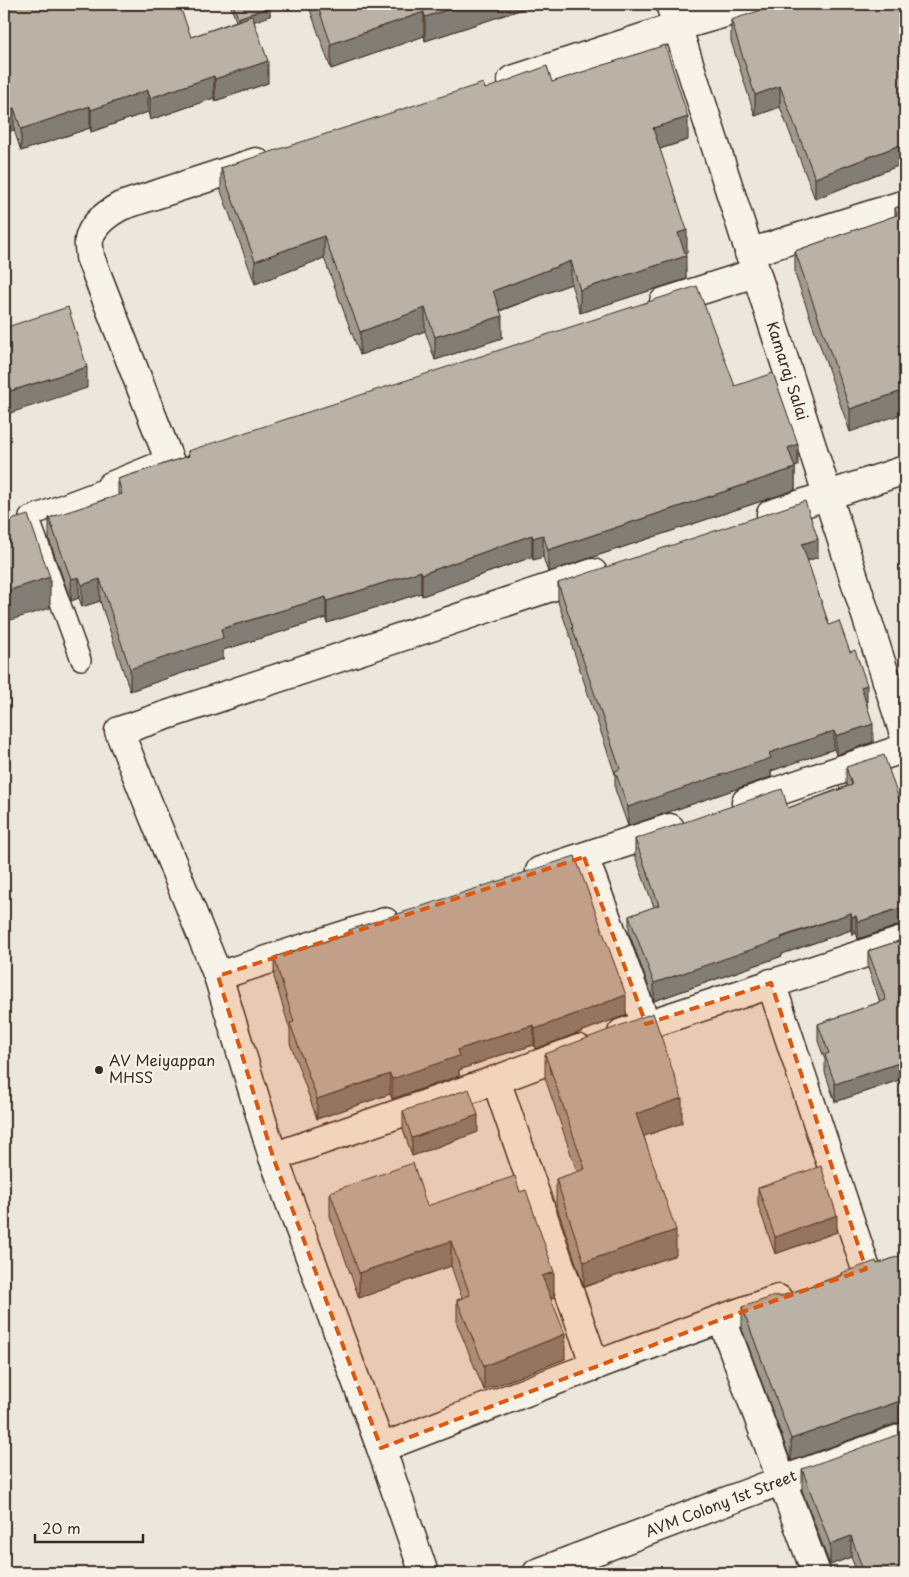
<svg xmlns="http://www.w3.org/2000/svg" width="909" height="1577" font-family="'Playpen Sans',sans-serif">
  <rect width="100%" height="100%" fill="#ece7dc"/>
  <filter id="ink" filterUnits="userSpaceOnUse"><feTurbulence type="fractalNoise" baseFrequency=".02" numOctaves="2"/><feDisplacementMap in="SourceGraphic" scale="10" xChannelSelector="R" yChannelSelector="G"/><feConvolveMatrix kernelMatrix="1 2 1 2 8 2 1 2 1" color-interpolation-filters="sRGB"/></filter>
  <g filter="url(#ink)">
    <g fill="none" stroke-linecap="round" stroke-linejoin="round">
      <g stroke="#3b2a1e" stroke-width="22">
        <polyline id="service" points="81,660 29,517 111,486"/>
      </g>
      <g stroke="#3b2a1e" stroke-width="31">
        <g id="minor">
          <polyline points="512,80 676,27 756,4"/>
          <polyline points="749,253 905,204"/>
          <polyline points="664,302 755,273"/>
          <path d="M111,486L170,462L90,257C90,252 88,245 89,240C92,224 108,213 121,206L256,162"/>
          <polyline points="771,514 905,470"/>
          <polyline points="746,802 905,748"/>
          <polyline points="584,857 646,1024"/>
          <polyline points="540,871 670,828"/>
          <polyline points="218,976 385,922"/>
          <polyline points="771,983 866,1269"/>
          <polyline points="622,1033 905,940"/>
          <polyline points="496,1080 595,1366"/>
          <polyline points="273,1157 496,1080 579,1049"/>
          <polyline points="722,1319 816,1573"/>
          <path d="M381,1448C513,1397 645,1345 778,1299"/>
          <polyline points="424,1573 381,1448 273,1157 218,976 119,731 593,573"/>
          <polyline points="537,1573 780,1481 905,1437"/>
        </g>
      </g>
      <g stroke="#3b2a1e" stroke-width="31">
        <polyline id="tertiary" points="670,4 905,737"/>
      </g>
      <use href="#service" stroke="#f7f3e8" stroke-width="19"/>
      <use href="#minor" stroke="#f7f3e8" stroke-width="28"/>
      <use href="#tertiary" stroke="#f7f3e8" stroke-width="28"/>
    </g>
    <g fill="#a09990" stroke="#3b2a1e">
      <polygon points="4,4 191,37 236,21 230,4 269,4 270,16 254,21 268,83 215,101 214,98 150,120 148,112 91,132 90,128 21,151 14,130"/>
      <polygon points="308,4 538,4 425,41 424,36 331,69"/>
      <polygon points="905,4 905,163 815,199 780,107 755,116 731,41 731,20"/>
      <polygon points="552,82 688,140 660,149 687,253 685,253 686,279 580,313 571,284 500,311 502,338 435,360 425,331 360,355 324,258 255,284 221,191 221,168 485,89"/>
      <polygon points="905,204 850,432 795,274 795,251 895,216 895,208"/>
      <polygon points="735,386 798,466 795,467 795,490 548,572 543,557 533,560 532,557 422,596 421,593 327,623 326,618 223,650 223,659 130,691 100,601 82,607 79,598 71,601 49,539 49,518 118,496 118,479 188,456 188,451"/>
      <polygon points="905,477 905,512 902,503 902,478"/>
      <polygon points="818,557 807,561 829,625 867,703 873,742 836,755 834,749 771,771 771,777 628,826 615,789 615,774 572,646 572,642 558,602 558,583"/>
      <polygon points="846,767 905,817 905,925 900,925 858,939 856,933 852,935 851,930 782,954 782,956 654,1001 629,933 629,916 654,907 635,856 635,839 788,808 847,786 846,784"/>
      <polygon points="349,930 626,1015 535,1049 534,1045 501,1055 459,1070 459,1076 392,1099 390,1094 317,1119 290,1043 290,1030 274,977 274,957 349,934"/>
      <polygon points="905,939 905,1079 905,1078 835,1102 825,1072 825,1060 818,1041 818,1024 880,1002 868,968 868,951"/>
      <polygon points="545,1054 682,1123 644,1136 676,1255 584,1287 556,1204 556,1179 577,1172 545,1078"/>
      <polygon points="403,1111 478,1132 412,1156 403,1129"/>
      <polygon points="758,1188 837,1232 775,1254 758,1205"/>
      <polygon points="330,1192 427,1206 554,1297 551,1298 565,1359 484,1390 457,1324 457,1300 462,1298 451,1266 359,1298 330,1216"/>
      <polygon points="905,1254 905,1422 900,1422 791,1461 742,1329 742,1307 779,1297 841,1275 841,1273 877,1264"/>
      <polygon points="802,1469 905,1573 857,1573 851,1557 830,1565 802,1490"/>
    </g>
    <g fill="#827d75" stroke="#3b2a1e">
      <polygon points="464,4 538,4 425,41 425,17"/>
      <polygon points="270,7 270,16 238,27 238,18"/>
      <polygon points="424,12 424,36 331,69 331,44"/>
      <polygon points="268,61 268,83 215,101 215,79"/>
      <polygon points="214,76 214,98 150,120 150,98"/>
      <polygon points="780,86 780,107 755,116 755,95"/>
      <polygon points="148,90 148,112 91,132 91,110"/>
      <polygon points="90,106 90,128 21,151 21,129"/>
      <polygon points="14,108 14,130 4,133 4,111"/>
      <polygon points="688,117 688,140 653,151 653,128"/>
      <polygon points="905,143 905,163 815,199 815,178"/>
      <polygon points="687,230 687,253 678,256 678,233"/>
      <polygon points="324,236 324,258 255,284 255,261"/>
      <polygon points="686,256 686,279 580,313 580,290"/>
      <polygon points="571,261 571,284 493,313 493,291"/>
      <polygon points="425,308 425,331 360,355 360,332"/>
      <polygon points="502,316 502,338 435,360 435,337"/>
      <polygon points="87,367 87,388 4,415 4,393"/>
      <polygon points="905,390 905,413 850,432 850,409"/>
      <polygon points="798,444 798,466 788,469 788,448"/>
      <polygon points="795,468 795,490 548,572 548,550"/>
      <polygon points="532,535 532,557 422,596 422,574"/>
      <polygon points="543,535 543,557 533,560 533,538"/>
      <polygon points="818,539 818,557 802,563 802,544"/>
      <polygon points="421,571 421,593 327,623 327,601"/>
      <polygon points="50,577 50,608 4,622 4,592"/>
      <polygon points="79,577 79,598 71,601 71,579"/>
      <polygon points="100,579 100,601 82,607 82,585"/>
      <polygon points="326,597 326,618 223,650 223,659 130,691 130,669 221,629"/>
      <polygon points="867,685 867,703 861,705 861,687"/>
      <polygon points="873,724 873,742 836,755 836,736"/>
      <polygon points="834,731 834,749 771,771 771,777 628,826 628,807 769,753"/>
      <polygon points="900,908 900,925 858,939 858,922"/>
      <polygon points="851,913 851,930 782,954 782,956 654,1001 654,983"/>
      <polygon points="856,916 856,933 852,935 852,917"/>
      <polygon points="626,995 626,1015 535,1049 535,1029"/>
      <polygon points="534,1025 534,1045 501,1055 459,1070 459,1076 392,1099 392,1079 457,1050 501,1035"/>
      <polygon points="905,1061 905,1078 835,1102 835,1084"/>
      <polygon points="390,1074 390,1094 317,1119 317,1099"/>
      <polygon points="682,1098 682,1123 636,1139 636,1114"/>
      <polygon points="478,1115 478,1132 412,1156 412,1138"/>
      <polygon points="837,1215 837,1232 775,1254 775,1237"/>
      <polygon points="676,1230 676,1255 584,1287 584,1262"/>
      <polygon points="451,1241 451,1266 359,1298 359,1273"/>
      <polygon points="554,1272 554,1297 542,1301 542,1276"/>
      <polygon points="565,1334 565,1359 484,1390 484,1366"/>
      <polygon points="900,1401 900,1422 791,1461 791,1439"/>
      <polygon points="851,1536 851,1557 830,1565 830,1544"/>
    </g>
    <g fill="#bab2a7" stroke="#3b2a1e">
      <polygon points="4,4 179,4 191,37 252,16 268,61 215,79 214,76 150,98 148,90 91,110 90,106 21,129 14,108 4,111"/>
      <polygon points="233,4 269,4 270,7 238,18"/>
      <polygon points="317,4 464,4 425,17 424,12 331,44"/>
      <polygon points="780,4 905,4 905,143 815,178 780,86 755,95 731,20"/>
      <polygon points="665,45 688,117 653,128 687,230 678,233 686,256 580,290 571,261 493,291 502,316 435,337 425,308 360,332 324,236 255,261 221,168 483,83 485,89 547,66 552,82"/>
      <polygon points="905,204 905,390 850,409 795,251 897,215 895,208"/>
      <polygon points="697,286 735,386 773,373 798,444 788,448 795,468 548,550 543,535 533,538 532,535 422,574 421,571 327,601 326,597 221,629 223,638 130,669 100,579 82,585 79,577 71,579 49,518 122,494 118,479 189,456 188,451"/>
      <polygon points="68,307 87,367 4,393 4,328"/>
      <polygon points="905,477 905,487 902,478"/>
      <polygon points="4,497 11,520 28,515 50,577 4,592"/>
      <polygon points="805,501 818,539 802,544 829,625 839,621 850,652 855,650 867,685 861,687 873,724 836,736 834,731 769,753 771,758 628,807 615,771 620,769 572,627 573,627 558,583"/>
      <polygon points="884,755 905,817 905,820 903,820 905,827 905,908 900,908 858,922 856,916 852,917 851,913 781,937 782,939 654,983 629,916 659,905 635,839 782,789 788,808 852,785 846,767"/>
      <polygon points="575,856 626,995 535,1029 534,1025 501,1035 457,1050 459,1056 392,1079 390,1074 317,1099 290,1023 294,1022 274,957 350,934 349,930"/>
      <polygon points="905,939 905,1062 905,1061 835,1084 825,1055 829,1053 818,1024 886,1000 868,951"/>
      <polygon points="653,1013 682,1098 636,1114 676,1230 584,1262 556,1179 585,1169 545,1054"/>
      <polygon points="469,1089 478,1115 412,1138 403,1111"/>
      <polygon points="413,1163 427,1206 515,1176 520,1192 526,1190 554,1272 542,1276 565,1334 484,1366 457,1300 470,1295 451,1241 359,1273 330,1192"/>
      <polygon points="821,1166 837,1215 775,1237 758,1188"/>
      <polygon points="905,1254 905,1401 900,1401 791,1439 742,1307 778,1295 779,1297 842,1275 841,1273 876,1261 877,1264"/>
      <polygon points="905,1432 905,1573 864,1573 851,1536 830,1544 802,1469"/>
    </g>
  </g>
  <path fill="#df570d" fill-opacity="0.2" stroke="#df570d" stroke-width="4" stroke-dasharray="10 6" stroke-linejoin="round" d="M584,857L646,1024L771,983L866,1269L722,1319L381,1448L273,1157L218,976Z"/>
  <circle fill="#3b2a1e" stroke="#f7f3e8" stroke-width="2" cx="99" cy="1070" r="5"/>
  <g text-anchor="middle" stroke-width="4.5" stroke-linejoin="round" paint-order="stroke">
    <g font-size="15" fill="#3b2a1e" stroke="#f7f3e8">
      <text transform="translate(787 371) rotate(72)" y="5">Kamaraj Salai</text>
      <text transform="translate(721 1504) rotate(-21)" y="5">AVM Colony 1st Street</text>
    </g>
    <g font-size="15" fill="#3b2a1e" stroke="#f7f3e8" text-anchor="start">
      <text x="109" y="1066">AV Meiyappan<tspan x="109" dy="17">MHSS</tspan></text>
    </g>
  </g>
  <rect width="909" height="1577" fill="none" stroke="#f7f3e8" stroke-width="20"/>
  <rect x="10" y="10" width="889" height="1557" fill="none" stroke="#3b2a1e" stroke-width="2" filter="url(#ink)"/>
  <path d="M35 1534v8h108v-8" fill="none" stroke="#3b2a1e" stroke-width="2.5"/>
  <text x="42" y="1534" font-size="15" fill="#3b2a1e" stroke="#f7f3e8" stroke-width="4" paint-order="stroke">20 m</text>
</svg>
